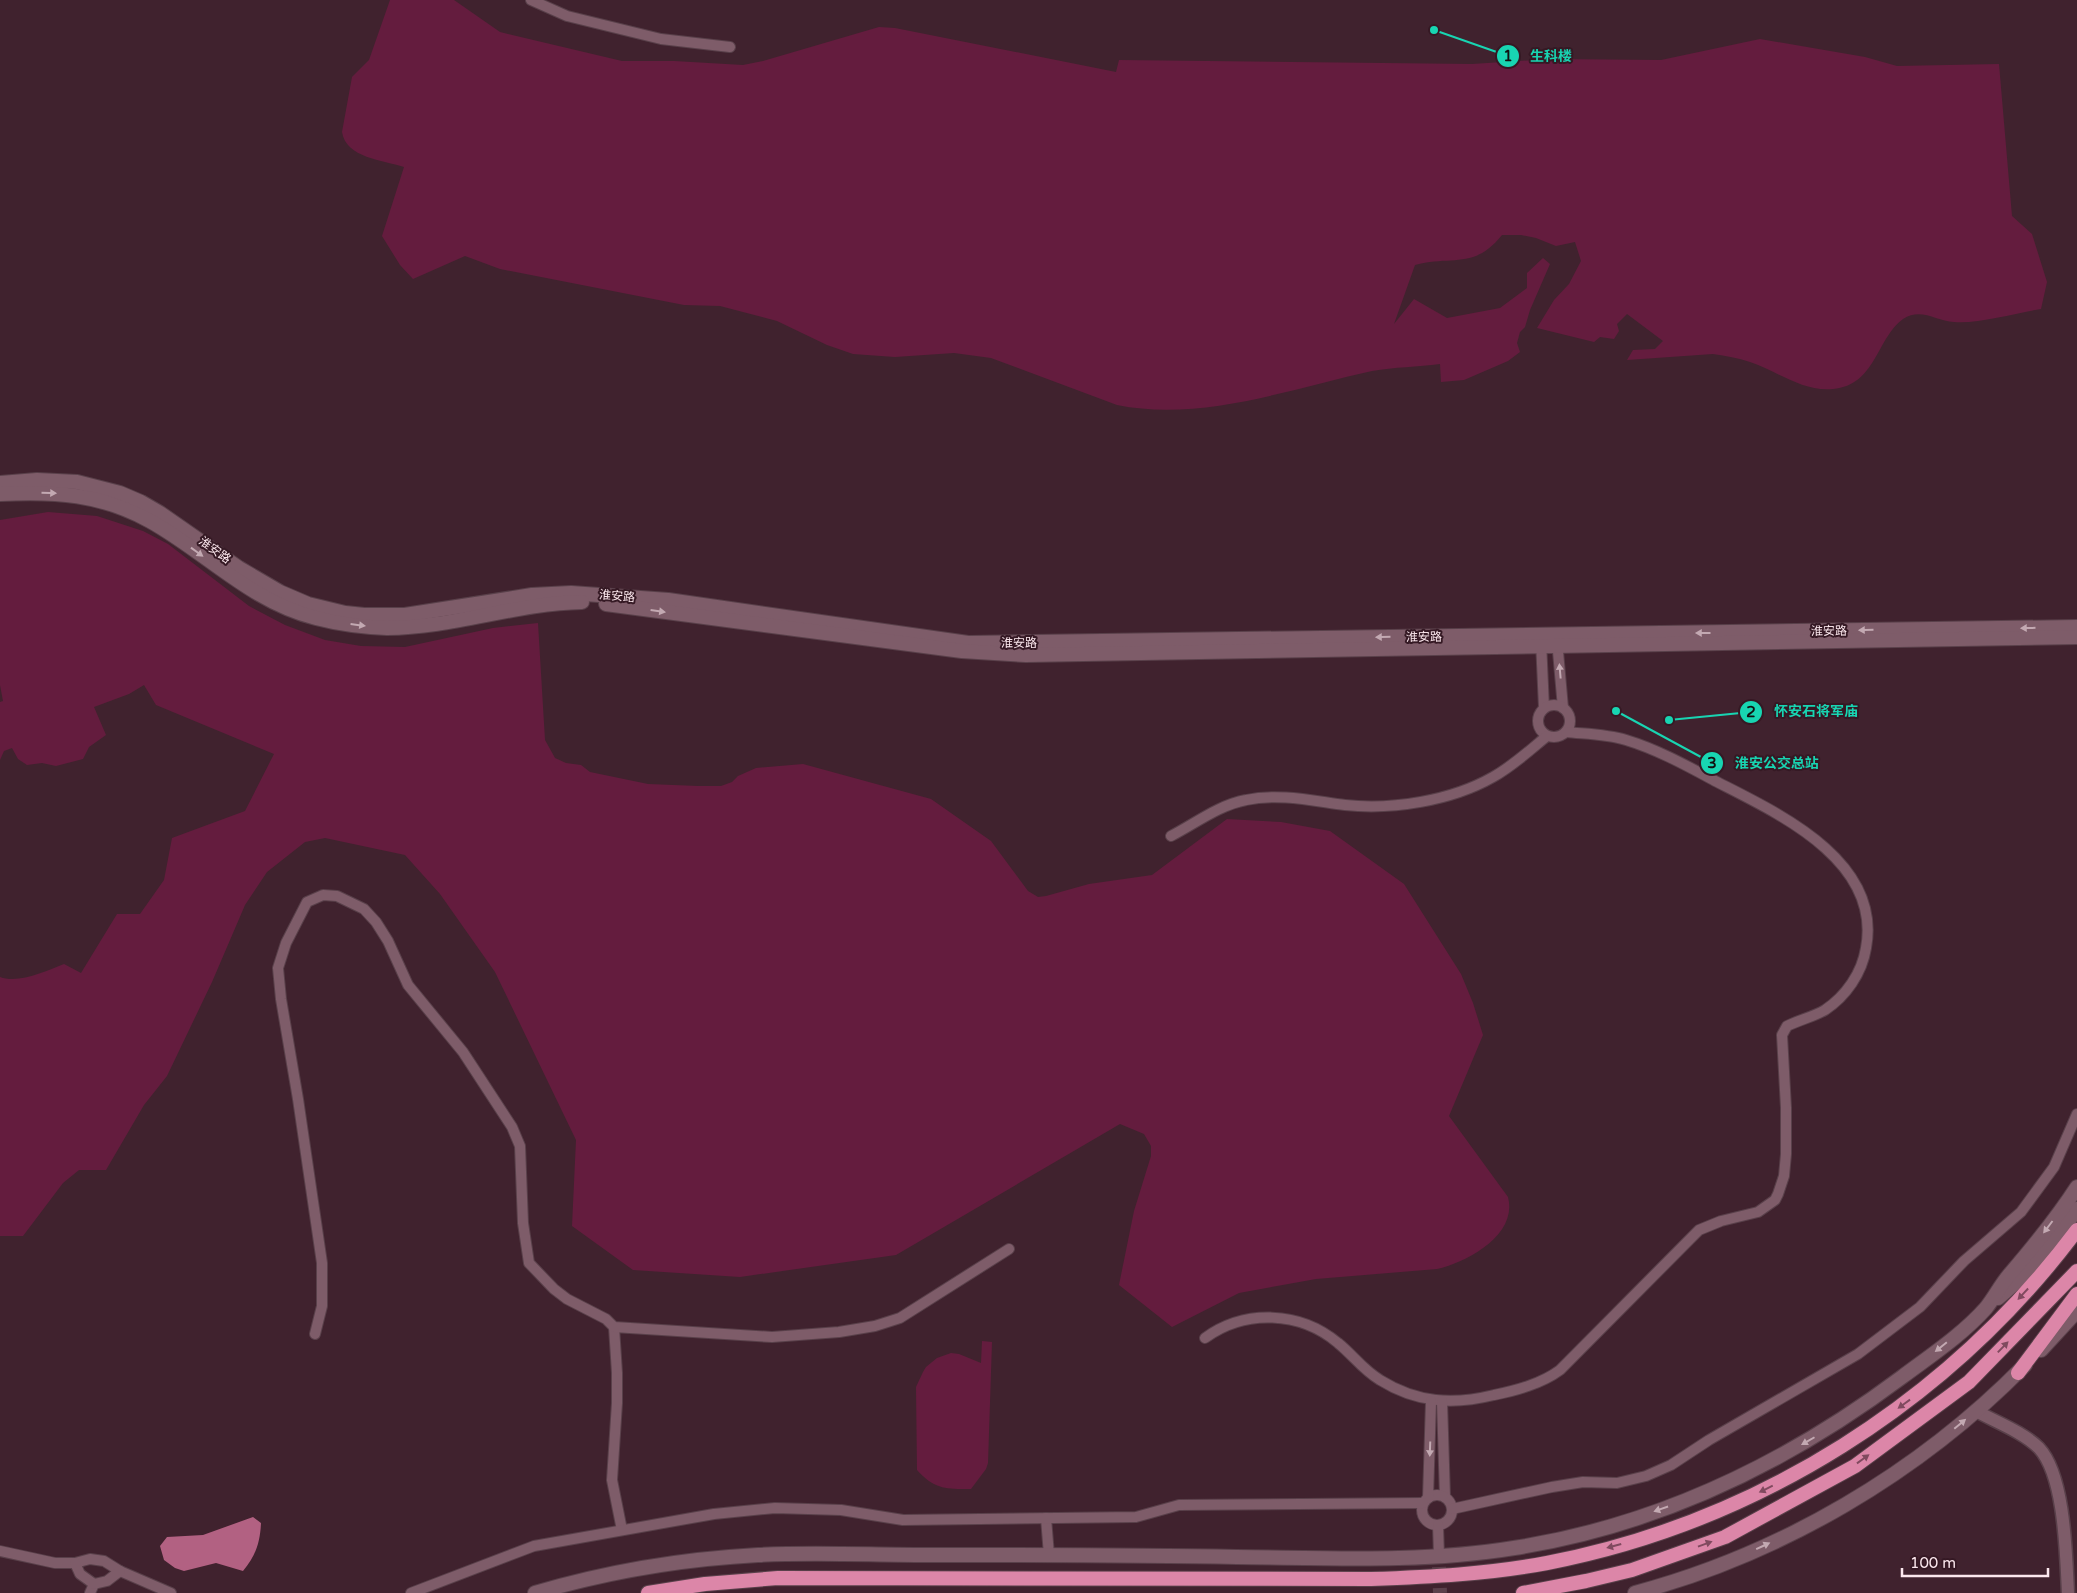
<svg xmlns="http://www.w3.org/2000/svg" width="2077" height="1593" font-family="'Varela Round','Noto Sans SC',sans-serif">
  <rect width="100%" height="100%" fill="#40222e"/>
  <g fill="#641c3e">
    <path d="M390,0H454L500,32L622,61H674L743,65L763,61L879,27L895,28L1116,72L1119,60L1472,64L1550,59L1661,60L1760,39L1865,57L1897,66L1999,64L2012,216L2032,234L2047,282L2041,309C2015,313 1979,324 1954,322C1936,321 1921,307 1903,319C1876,339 1876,385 1833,389C1803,392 1777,371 1750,362C1738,358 1726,356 1713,354L1627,360L1633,350L1655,349L1663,341L1627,314L1617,324L1619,331L1614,339L1600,337L1594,342L1537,328L1554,300L1569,284L1581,261L1575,242L1556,246L1536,238L1521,235H1502C1474,270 1453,255 1415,265L1394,324L1414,299L1447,318L1500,308L1527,288V273L1543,258L1550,264L1530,310L1525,327L1520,332L1517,343L1520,352L1508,361L1464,380L1441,382L1440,364C1418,367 1394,367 1372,371C1290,389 1201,422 1117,405L991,358L954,353L895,357L853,354L827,345L777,321L720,306L684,305L500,269L465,256L413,279L400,265L382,236L404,167C383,160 346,158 342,132L352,77L369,60Z"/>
    <path d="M48,512L97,516L143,531L168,544L249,606L285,625L325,640L361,646L405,647L493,628L538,623L545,740L555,758L566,763L581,765L590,772L648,784L698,786H721L732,782L738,776L756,768L803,764L931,799L991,841L1028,891L1038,897L1046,896L1089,884L1152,875L1227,819L1281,822L1330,831L1404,884L1461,974L1473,1003L1483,1035L1449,1116L1508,1197C1518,1235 1467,1262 1437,1269L1316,1279L1239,1293L1172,1327L1119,1285L1134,1211L1151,1156V1146L1144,1134L1120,1124L896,1255L740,1277L633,1270L572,1226L576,1140L495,972L440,894L405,855L325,838L305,842L267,872L245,905L212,982L167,1076L144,1105L106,1170H79L63,1183L23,1236H0V977C19,984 46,971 64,964L81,973L117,914H140L164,880L172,838L245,811L274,754L156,705L144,685L129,694L94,707L106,735L89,747L83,759L56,766L42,763L27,765L18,759L12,748L4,751L0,760V702L3,701L0,685V520Z"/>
    <path d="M982,1341L992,1342L988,1463L986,1469L971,1489C947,1489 935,1490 917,1470L916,1387L923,1372L926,1367L937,1358L951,1353L959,1354L981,1363Z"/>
  </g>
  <path fill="#b26182" d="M253,1517L261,1523C260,1543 256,1555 243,1571L216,1563L184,1571L175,1568L164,1560L160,1546L167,1537L203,1535Z"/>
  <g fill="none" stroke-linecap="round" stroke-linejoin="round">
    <polyline stroke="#5c404b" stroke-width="14" stroke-dasharray="14 7" stroke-linecap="butt" points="1439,1567 1440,1593"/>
    <g stroke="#59404a" stroke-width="12">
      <g id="minor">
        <polyline points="531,0 567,16 661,39 730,47"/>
        <polyline points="1557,640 1563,708"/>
        <polyline points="1541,641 1544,708"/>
        <circle cx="1554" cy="721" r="16"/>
        <path d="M1171,836C1196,823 1219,805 1246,800C1279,793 1313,801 1345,805C1392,810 1451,801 1493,777C1513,766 1530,750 1547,736"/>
        <polyline points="614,1327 617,1373 617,1403 612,1480 622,1530"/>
        <polyline points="315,1334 322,1306 322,1263 298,1099 281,999 278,968 286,943 307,902 323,895 337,896 364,909 376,922 388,941 408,985 463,1052 512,1127 520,1146 523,1223 529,1263 554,1289 567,1299 606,1319 614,1327 772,1337 839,1332 875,1326 900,1318 1009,1249"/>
        <path d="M1205,1338C1245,1309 1300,1311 1338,1343C1353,1355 1363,1370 1380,1380C1417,1403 1453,1405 1494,1395C1517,1390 1541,1384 1560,1370L1699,1230L1721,1221L1758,1212L1775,1200L1778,1194L1784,1176L1786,1154V1108L1782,1035L1787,1026C1799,1020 1813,1017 1825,1010C1846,996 1862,973 1866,948C1882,862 1782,815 1719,783C1689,767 1659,750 1626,740C1607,734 1586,734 1566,732"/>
        <polyline points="1442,1401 1445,1497"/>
        <circle cx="1437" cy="1510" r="15"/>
        <polyline points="1428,1498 1431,1401"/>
        <polyline points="1452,1509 1552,1487 1583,1482 1617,1483 1646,1476 1671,1465 1709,1440 1858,1354 1920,1307 1964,1261 2021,1212 2054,1167 2077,1114"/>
        <polyline points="1046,1518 1049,1555"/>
        <polyline points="1438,1525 1439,1556"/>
        <polyline points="0,1551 55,1563 75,1563 90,1559 104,1561 120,1571 171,1593"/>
        <polyline points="75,1563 80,1574 94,1584 90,1593"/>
        <polyline points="94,1584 107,1581 120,1571"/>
        <polyline points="411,1593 534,1546 714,1514 775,1508 841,1510 903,1520 1136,1517 1179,1505 1423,1503"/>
      </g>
    </g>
    <g stroke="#59404a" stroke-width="15">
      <path id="tertiary" d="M1976,1411C1996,1422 2023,1432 2039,1448C2065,1476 2066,1555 2068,1593"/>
    </g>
    <g stroke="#59404a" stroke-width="16">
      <g id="secondary">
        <polyline points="0,483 37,480 77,482 120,493 141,502 160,513 239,568 280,592 308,604 345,613 364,615 405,615 532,595 571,593 668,600 968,643 2077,627"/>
        <path d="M0,494C55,491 101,494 150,521C206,552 251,602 316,618C339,624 363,627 387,628C453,628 516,603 582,602"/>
        <polyline points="606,604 962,651 1026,655 2077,637"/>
        <path d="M1998,1298C2029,1273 2054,1241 2077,1209"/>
        <polyline points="2041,1350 2077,1311"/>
        <path d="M535,1593C606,1572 683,1559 758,1555C814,1552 870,1555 926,1555C1030,1555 1133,1555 1237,1557C1329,1558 1422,1563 1514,1548C1656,1526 1787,1463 1902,1377C1930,1356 1962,1335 1986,1308C1995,1297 2001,1284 2010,1274C2034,1246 2057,1218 2077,1187"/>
        <path d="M1635,1593C1781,1554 1919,1473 2025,1365"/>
      </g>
    </g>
    <g stroke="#59404a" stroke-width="16">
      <g id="trunk">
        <polyline points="2018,1373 2077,1294"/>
        <path d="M648,1593L705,1584L778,1578L1371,1579C1430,1577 1489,1574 1547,1563C1758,1522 1948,1402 2077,1230"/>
        <polyline points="1523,1593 1586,1581 1632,1570 1725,1537 1855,1466 1969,1382 2077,1271"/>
      </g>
    </g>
    <use href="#minor" stroke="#7e5c69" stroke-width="10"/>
    <use href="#tertiary" stroke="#7e5c69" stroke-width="12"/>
    <use href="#secondary" stroke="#7e5c69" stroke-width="14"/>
    <use href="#trunk" stroke="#dc86a8" stroke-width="14"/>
  </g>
  <defs><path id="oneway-solid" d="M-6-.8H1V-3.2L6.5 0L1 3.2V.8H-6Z" transform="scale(1.25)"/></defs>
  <g fill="#c3a9b2">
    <use href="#oneway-solid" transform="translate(49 493) rotate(2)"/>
    <use href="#oneway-solid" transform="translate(197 552) rotate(36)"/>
    <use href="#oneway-solid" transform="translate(658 611) rotate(8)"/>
    <use href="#oneway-solid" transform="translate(358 625) rotate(7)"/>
    <use href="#oneway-solid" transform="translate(2028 628) rotate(179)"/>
    <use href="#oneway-solid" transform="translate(1866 630) rotate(179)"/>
    <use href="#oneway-solid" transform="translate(1703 633) rotate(180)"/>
    <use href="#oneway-solid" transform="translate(1383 637) rotate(179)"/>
    <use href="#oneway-solid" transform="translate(1560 671) rotate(-95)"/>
    <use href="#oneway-solid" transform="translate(2048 1227) rotate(127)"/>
    <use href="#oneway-solid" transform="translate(1941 1347) rotate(141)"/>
    <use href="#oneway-solid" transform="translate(1960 1424) rotate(-40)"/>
    <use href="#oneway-solid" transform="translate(1808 1441) rotate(150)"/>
    <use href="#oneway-solid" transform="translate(1430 1449) rotate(92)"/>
    <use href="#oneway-solid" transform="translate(1661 1509) rotate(161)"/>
    <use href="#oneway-solid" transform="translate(1763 1546) rotate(-25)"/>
  </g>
  <g fill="#804a5f">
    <use href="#oneway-solid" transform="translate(2023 1294) rotate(133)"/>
    <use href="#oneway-solid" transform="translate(2003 1347) rotate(-46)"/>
    <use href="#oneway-solid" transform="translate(1904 1404) rotate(144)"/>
    <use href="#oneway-solid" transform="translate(1863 1459) rotate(-36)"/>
    <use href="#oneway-solid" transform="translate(1766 1489) rotate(154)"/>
    <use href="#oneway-solid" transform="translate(1705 1544) rotate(-20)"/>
    <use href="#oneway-solid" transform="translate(1614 1546) rotate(165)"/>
  </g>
  <g text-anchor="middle" stroke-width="4" stroke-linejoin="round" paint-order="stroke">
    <g font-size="12" fill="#fce8ee" stroke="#351924">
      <text transform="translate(215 550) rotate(36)" y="4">淮安路</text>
      <text transform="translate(617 596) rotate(5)" y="4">淮安路</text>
      <text transform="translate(1829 631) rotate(-1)" y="4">淮安路</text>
      <text transform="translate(1424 637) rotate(-1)" y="4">淮安路</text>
      <text x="1019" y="647">淮安路</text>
    </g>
  </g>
  <path fill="none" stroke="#18d5b2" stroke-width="2" d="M1434 30L1508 56M1669 720L1751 712M1616 711L1712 763"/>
  <g fill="#18d5b2" stroke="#351924" stroke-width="2">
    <circle cx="1434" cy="30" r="5"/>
    <circle cx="1669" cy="720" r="5"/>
    <circle cx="1616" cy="711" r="5"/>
    <circle cx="1508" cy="56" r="12"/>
    <circle cx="1751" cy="712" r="12"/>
    <circle cx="1712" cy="763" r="12"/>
  </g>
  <g font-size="15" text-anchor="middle" font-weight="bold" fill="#111">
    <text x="1508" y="61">1</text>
    <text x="1751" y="717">2</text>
    <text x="1712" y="768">3</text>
  </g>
  <g font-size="14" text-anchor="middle" font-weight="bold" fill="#18d5b2" stroke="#351924" stroke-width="4" stroke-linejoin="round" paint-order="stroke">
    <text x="1551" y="61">生科楼</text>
    <text x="1816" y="716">怀安石将军庙</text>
    <text x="1777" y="768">淮安公交总站</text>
  </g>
  <path d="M1902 1568v8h146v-8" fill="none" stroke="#fce8ee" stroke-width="2.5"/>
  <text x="1910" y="1568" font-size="15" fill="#fce8ee" stroke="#351924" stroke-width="4" paint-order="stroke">100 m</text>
</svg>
